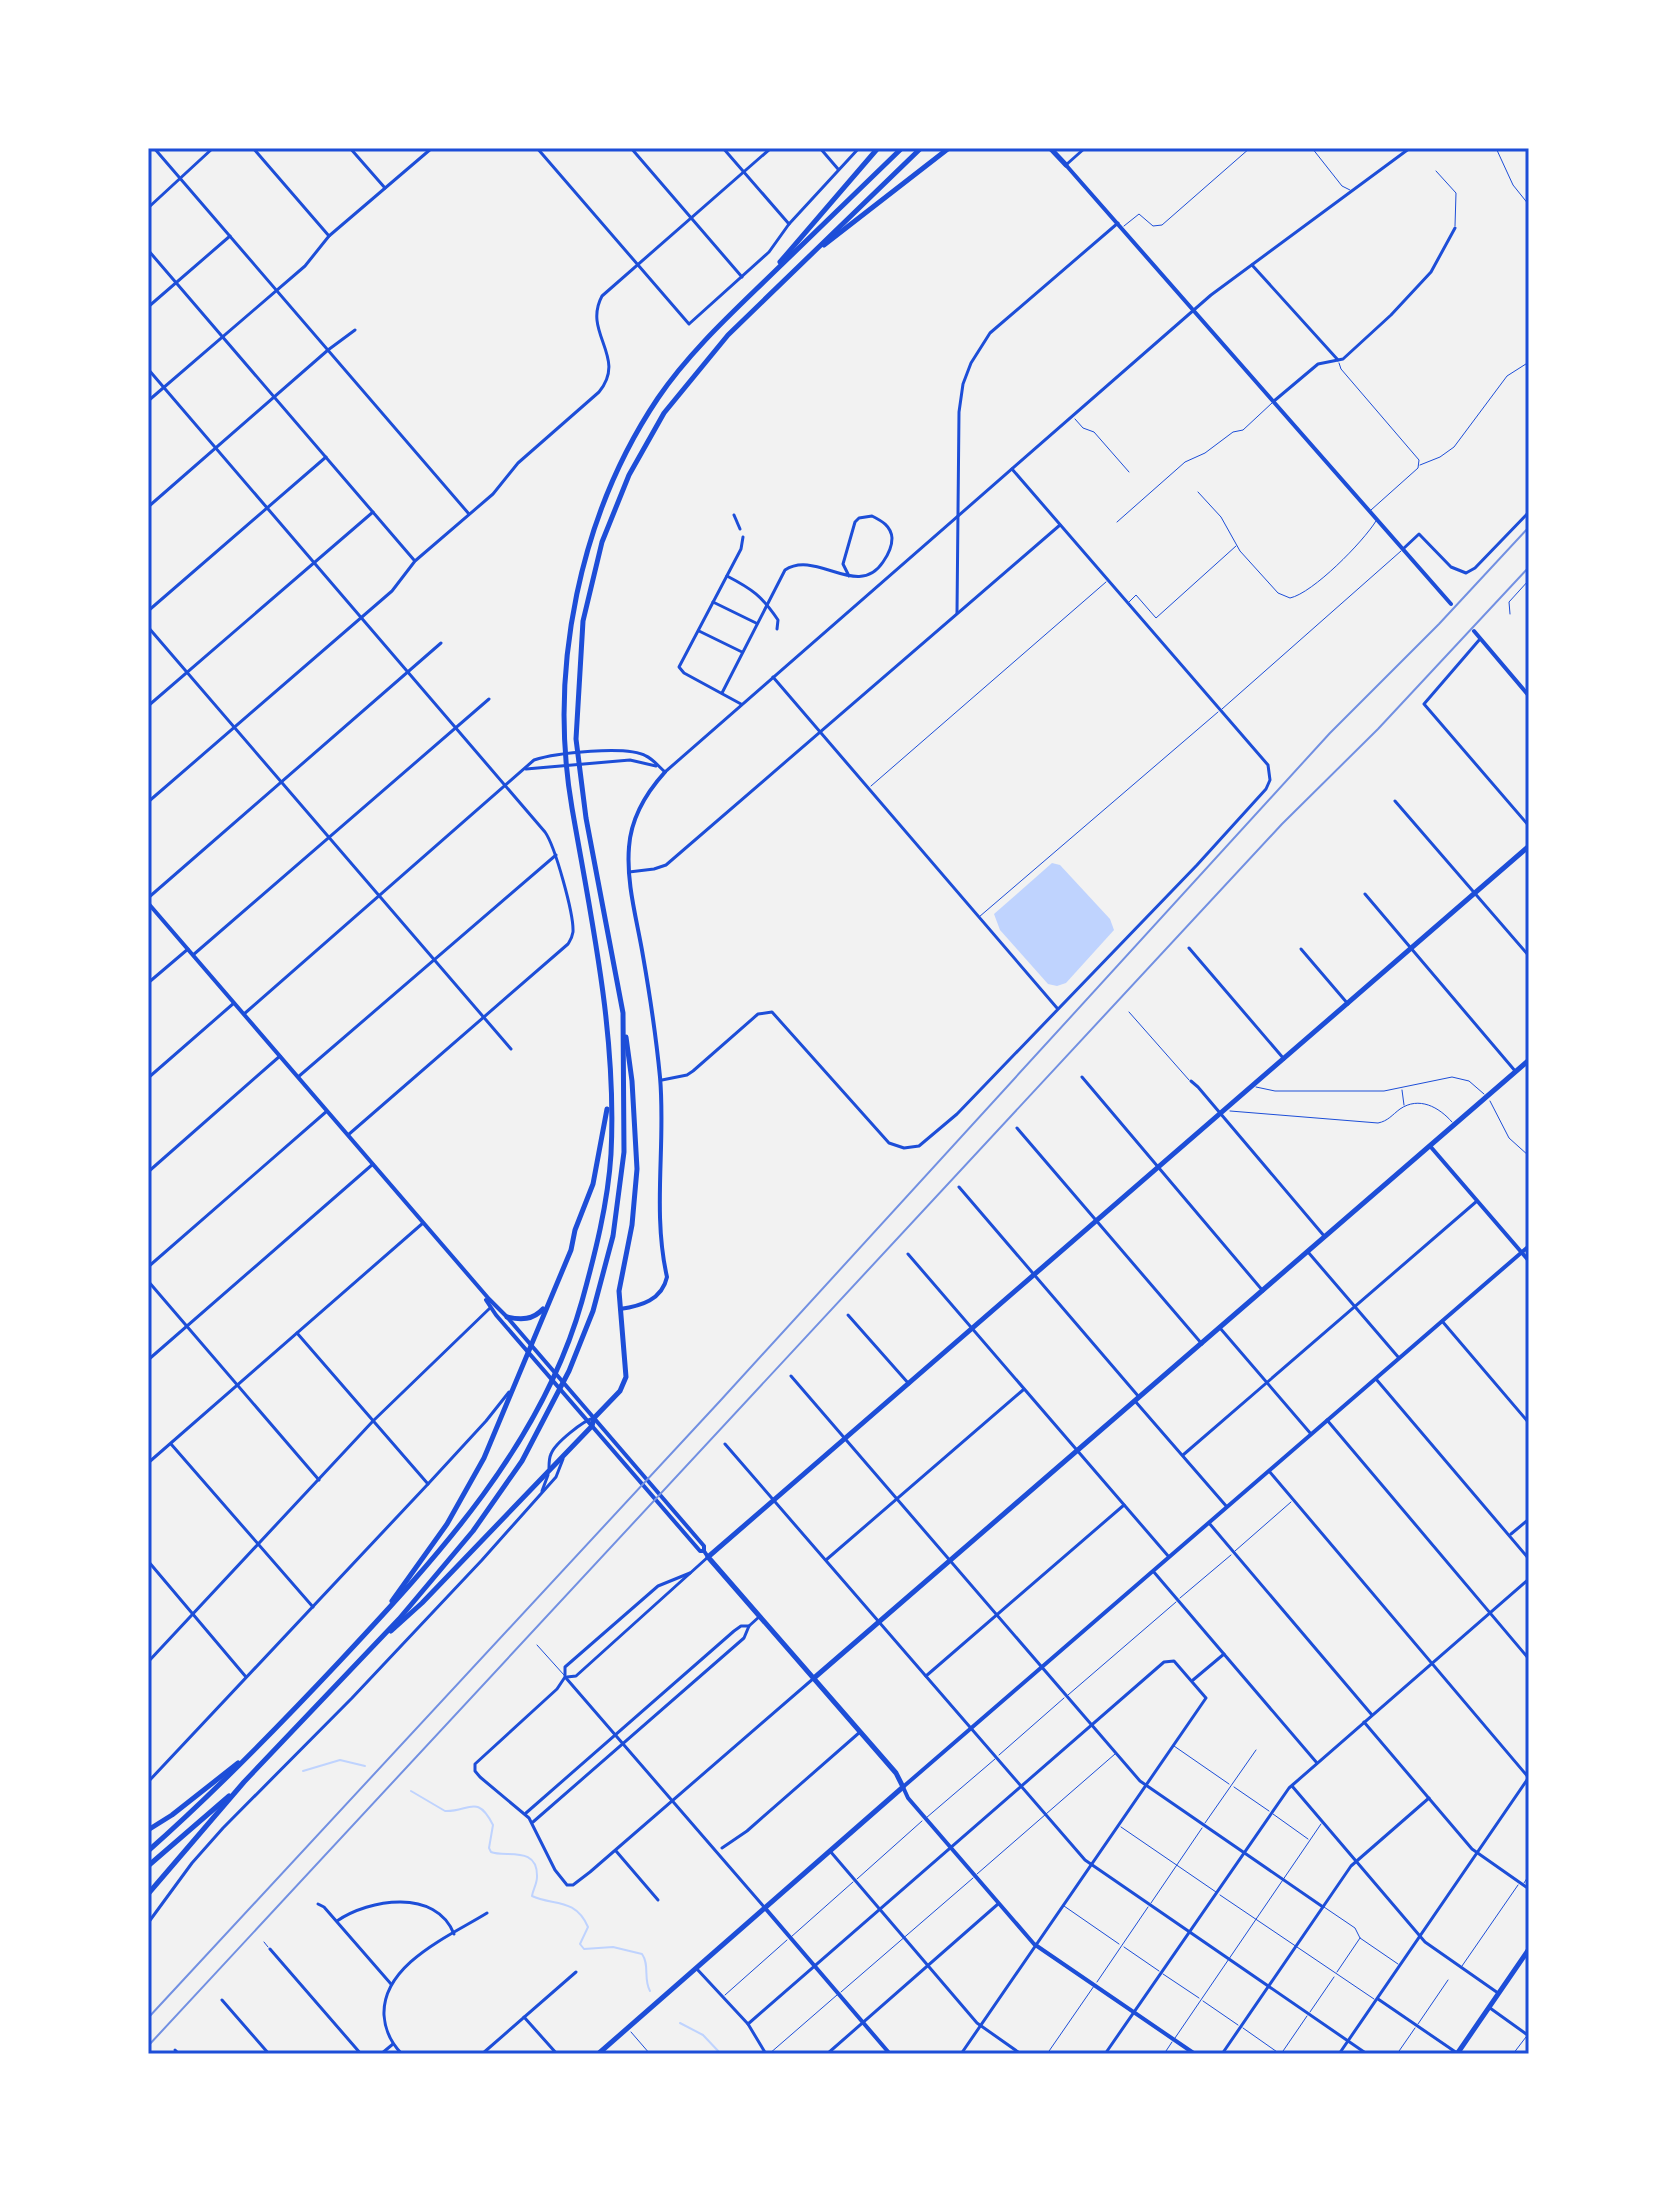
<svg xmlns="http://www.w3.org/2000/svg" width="1677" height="2202" font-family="'Noto Sans',sans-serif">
  <rect width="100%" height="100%" fill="#f2f2f2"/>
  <polygon fill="#bfd3fe" points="1052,863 1060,865 1110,919 1114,930 1066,983 1057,986 1048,984 1000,930 994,914"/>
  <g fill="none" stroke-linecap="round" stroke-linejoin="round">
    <g stroke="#bfd3fe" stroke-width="2">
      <polyline points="303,1771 340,1760 365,1766"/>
      <path d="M411,1791L445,1811C469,1812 477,1793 493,1825L489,1848L491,1852C505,1858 538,1845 537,1877C537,1884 533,1889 532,1896C552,1906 575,1897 588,1927L580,1944L584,1949L613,1947L642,1954C650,1965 643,1979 650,1991"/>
      <polyline points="680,2023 703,2035 721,2054"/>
    </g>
    <g stroke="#1d4ed8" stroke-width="1">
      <polyline points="1312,148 1342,186 1350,190"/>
      <polyline points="1496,148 1513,185 1529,205"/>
      <polyline points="1436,171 1456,193 1455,226"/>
      <polyline points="1124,226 1139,214 1153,226 1162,225 1250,148"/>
      <polyline points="1339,363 1341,369 1419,460 1418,468 1371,510"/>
      <polyline points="1075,419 1083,428 1094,432 1129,472"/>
      <polyline points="1420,465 1440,457 1454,447 1507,376 1529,362"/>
      <path d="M1198,492L1221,517L1240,551L1278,593L1290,598C1313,593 1363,542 1376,521"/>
      <polyline points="1117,522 1185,462 1205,453 1233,432 1243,430 1272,403"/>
      <polyline points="1129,602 1136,595 1156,618 1236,546"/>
      <polyline points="1510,614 1509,602 1529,580"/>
      <polyline points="1222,709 1401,551"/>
      <polyline points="871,786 1106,582"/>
      <polyline points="979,917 1218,712"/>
      <polyline points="1129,1012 1189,1080"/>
      <polyline points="1256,1087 1275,1091 1384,1091 1452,1077 1469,1081 1484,1094"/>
      <polyline points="1402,1090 1404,1105"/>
      <polyline points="1490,1101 1509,1138 1529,1156"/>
      <path d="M1230,1111L1378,1123C1388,1121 1392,1115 1400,1109C1419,1096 1439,1107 1452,1122"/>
      <polyline points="1235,1551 1291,1502"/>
      <polyline points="1180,1598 1231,1555"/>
      <polyline points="537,1645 564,1675"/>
      <polyline points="1068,1695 1176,1602"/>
      <polyline points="1174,1746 1229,1784"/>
      <polyline points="999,1755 1064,1698"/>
      <polyline points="1234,1787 1269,1811"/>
      <polyline points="1273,1814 1308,1839"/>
      <polyline points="926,1818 995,1759"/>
      <polyline points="1205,1823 1256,1750"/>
      <polyline points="1121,1827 1216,1892"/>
      <polyline points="977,1874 1115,1754"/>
      <polyline points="857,1879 922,1821"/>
      <polyline points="1524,1883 1529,1875"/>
      <polyline points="1220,1895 1374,1999"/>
      <polyline points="1151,1903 1202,1828"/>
      <polyline points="1064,1906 1119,1944"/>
      <polyline points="1324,1907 1355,1928 1360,1938 1398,1964"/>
      <polyline points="791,1937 853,1882"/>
      <polyline points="264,1942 268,1947"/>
      <polyline points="1124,1947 1159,1971"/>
      <polyline points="1462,1966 1518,1885"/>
      <polyline points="1337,1972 1360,1938"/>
      <polyline points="1163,1974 1199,1998"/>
      <polyline points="1097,1982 1148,1907"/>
      <polyline points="841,1992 973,1878"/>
      <polyline points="725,1995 787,1940"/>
      <polyline points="1203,2001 1238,2025"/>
      <polyline points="1310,2012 1334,1977"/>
      <polyline points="1418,2024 1448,1980"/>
      <polyline points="1243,2028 1280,2054"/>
      <polyline points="631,2032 650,2054"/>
      <polyline points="1175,2038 1321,1824"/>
      <polyline points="769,2054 837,1995"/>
      <polyline points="1047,2054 1094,1986"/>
      <polyline points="1164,2054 1172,2042"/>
      <polyline points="1281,2054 1307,2016"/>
      <polyline points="1397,2054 1415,2028"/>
      <polyline points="1513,2054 1526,2037"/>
    </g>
    <g stroke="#1d4ed8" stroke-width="3">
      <polyline points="154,148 469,514"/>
      <polyline points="253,148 329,236"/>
      <polyline points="350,148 385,188"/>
      <polyline points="537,148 689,324 769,252 789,224 859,148"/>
      <polyline points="631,148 742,277"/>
      <polyline points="723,148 789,224"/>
      <polyline points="820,148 838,169"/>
      <polyline points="1067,164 1085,148"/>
      <polyline points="148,208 213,148"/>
      <polyline points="148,250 414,560"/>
      <polyline points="1252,265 1338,360"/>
      <polyline points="148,307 230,236"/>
      <path d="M148,369L545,832C555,846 574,914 573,932C572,938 571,939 568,944L348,1135"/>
      <polyline points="148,401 305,266 329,236 432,148"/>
      <polyline points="1274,401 1318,364 1343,359 1391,315 1431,272 1455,228"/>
      <polyline points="148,507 328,350 355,330"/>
      <polyline points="734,515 740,529"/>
      <polyline points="1403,549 1419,534 1451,567 1466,573 1475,568 1529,512"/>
      <path d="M727,576C752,589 762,596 778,620L777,629"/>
      <polyline points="1528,581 1529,582"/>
      <polyline points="713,602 756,623"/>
      <polyline points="148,611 326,457"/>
      <polyline points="957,613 959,412 963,384 971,363 990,333 1118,223"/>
      <polyline points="148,627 511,1049"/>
      <polyline points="699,631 742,652"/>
      <polyline points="1480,639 1424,704 1529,826"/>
      <polyline points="773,677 1057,1008"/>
      <path d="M722,693L785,570C816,549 858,600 883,562C888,555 892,547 892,538C891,526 882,521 872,516L859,518L855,522L843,564L849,576"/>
      <polyline points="741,704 684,673 679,667 741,549 743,537"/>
      <polyline points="148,706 373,512"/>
      <polyline points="526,769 630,760 656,766"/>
      <polyline points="1395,801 1529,956"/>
      <path d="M148,802L392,591L415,561L493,494L518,463L599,392C628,357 582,333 602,296L771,148"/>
      <polyline points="629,872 654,869 666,865 1060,525"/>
      <polyline points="1365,894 1516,1072"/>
      <polyline points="148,898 441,643"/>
      <polyline points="1189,948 1284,1059"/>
      <polyline points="1301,949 1348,1004"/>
      <polyline points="193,955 489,699"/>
      <polyline points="148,983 188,949"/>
      <path d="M244,1014L534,760C555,753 627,745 646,756C653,759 659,767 665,772L1211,295L1410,148"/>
      <polyline points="298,1077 556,855"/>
      <polyline points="1082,1077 1263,1291"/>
      <polyline points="148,1078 234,1003"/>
      <polyline points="662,1080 687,1075 693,1071 758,1014 772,1012 889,1143 904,1148 919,1146 957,1114 1197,865 1266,789 1270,780 1268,765 1012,469"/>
      <polyline points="1191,1081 1198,1087 1325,1237"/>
      <polyline points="1017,1128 1202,1344"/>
      <polyline points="148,1172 280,1056"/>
      <polyline points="959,1187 1139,1397"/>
      <polyline points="1308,1252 1399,1358"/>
      <polyline points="908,1254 1169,1557"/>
      <polyline points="148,1267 327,1111"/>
      <polyline points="148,1281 319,1480"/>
      <polyline points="848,1315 909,1384"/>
      <polyline points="1442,1321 1529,1423"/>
      <polyline points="1220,1328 1311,1434"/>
      <polyline points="297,1333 428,1484"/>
      <polyline points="148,1360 373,1164"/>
      <polyline points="791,1376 1140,1781 1323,1907"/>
      <polyline points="1376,1379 1529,1559"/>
      <polyline points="1135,1401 1227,1507"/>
      <polyline points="1327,1420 1529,1659"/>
      <polyline points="171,1444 313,1607"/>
      <polyline points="725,1444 1085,1860 1367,2054"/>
      <polyline points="1183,1455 1477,1201"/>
      <polyline points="148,1463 423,1223"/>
      <path d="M549,1468C549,1463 549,1458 551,1454C555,1443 584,1420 594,1418"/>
      <polyline points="1269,1471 1529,1778"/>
      <polyline points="542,1491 548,1475"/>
      <polyline points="1209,1523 1372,1715"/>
      <polyline points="1511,1534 1529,1519"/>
      <polyline points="826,1560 1023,1390"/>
      <polyline points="148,1561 246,1677"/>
      <polyline points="1153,1571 1317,1763"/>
      <polyline points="690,1573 658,1586 565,1667 565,1677 557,1689 475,1764 475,1771 480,1777 529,1818 555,1870 567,1885 573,1885 590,1872 814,1678"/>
      <polyline points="148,1662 373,1421 490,1308"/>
      <polyline points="926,1676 1124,1505"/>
      <polyline points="567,1677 576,1676 708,1557"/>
      <polyline points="566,1678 765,1908"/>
      <polyline points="1193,1680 1224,1654"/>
      <polyline points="1364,1722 1472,1849 1529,1889"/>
      <polyline points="148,1782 428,1484 486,1421 509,1392"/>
      <polyline points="1292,1786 1425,1942 1498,1993"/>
      <polyline points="526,1813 734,1631 741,1626 749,1626"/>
      <polyline points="533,1822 744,1638 749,1626 760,1616"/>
      <polyline points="722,1848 747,1831 860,1732"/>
      <polyline points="616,1851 658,1900"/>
      <polyline points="830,1851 977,2023 1021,2054"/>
      <polyline points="318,1904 324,1907 391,1984"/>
      <path d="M337,1921C369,1899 436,1888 454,1934"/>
      <polyline points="148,1923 192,1863 223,1828 352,1698 482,1560 556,1477 563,1459"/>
      <polyline points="270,1949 361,2054"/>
      <polyline points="696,1968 748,2024 766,2054"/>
      <polyline points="1378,1999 1457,2053"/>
      <polyline points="222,2000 269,2054"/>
      <polyline points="1490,2008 1529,2036"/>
      <polyline points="524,2017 557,2054"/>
      <polyline points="748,2024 1164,1662 1174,1661 1206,1698 961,2054"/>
      <polyline points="175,2050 179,2054"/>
      <polyline points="381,2054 393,2044"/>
      <path d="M402,2054C391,2043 385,2030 384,2015C382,1964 450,1936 487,1913"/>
      <polyline points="482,2054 576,1972"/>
      <polyline points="827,2054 998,1904"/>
      <polyline points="1105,2054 1289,1788 1529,1579"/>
      <polyline points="1222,2054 1351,1866 1429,1798"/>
      <polyline points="1339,2054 1529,1777"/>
    </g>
    <g stroke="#1d4ed8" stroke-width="4">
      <polyline points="1065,164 1451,604"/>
      <polyline points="1474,631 1529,696"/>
      <polyline points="1430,1146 1529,1261"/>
      <path d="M620,1309C641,1306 662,1300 667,1277C652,1211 666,1144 660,1077C656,1036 650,996 643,956C637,920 626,883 629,847C631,818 646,793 665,772"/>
      <polyline points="903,1787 1529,1246"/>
      <polyline points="765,1908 890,2054"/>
    </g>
    <g stroke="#1d4ed8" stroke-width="4">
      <polyline points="148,903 489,1299 507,1317 704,1546 704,1551 708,1557"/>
      <polyline points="486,1300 496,1315 700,1551 704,1551"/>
      <polyline points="903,1787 908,1798 1034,1944 1195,2054"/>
    </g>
    <g stroke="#1d4ed8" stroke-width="5">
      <polyline points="814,1678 1529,1060"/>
      <polyline points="598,2054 903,1787 896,1773 708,1557 1529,846"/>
      <polyline points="1457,2054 1529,1949"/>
    </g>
    <g stroke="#1d4ed8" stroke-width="5">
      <polyline points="1050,148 1066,165"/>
      <polyline points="824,245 949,148"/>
      <polyline points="780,262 878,148"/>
      <path d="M507,1317C521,1320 533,1320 543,1309"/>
      <polyline points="392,1601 447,1524 484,1458 571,1250 575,1230 593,1184 607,1109"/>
      <polyline points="391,1631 422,1603 592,1426 594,1418 620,1391 626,1377 619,1291 632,1225 637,1169 632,1081 626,1037"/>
      <polyline points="148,1830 172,1815 238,1763"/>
      <path d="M148,1851C215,1792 278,1727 339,1662C438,1556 542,1444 582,1301C595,1254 608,1203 611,1154C617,1036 592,923 572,808C548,669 580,514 658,398C690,351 733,312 773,273C816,231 859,190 902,148"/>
      <polyline points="148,1866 229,1796"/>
      <polyline points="148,1894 244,1782 399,1619 473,1531 522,1461 569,1371 593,1311 613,1236 624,1152 623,1013 586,818 576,739 583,621 602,542 629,475 664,413 728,335 921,148"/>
    </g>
    <g stroke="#7290e2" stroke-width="2">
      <polyline points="148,2018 720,1401 1330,733 1439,624 1529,527"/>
      <polyline points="148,2046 1282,824 1378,729 1529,567"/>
    </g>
  </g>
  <rect width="1677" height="2202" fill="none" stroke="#ffffff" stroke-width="300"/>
  <rect x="150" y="150" width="1377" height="1902" fill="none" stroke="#1d4ed8" stroke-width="3"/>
</svg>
